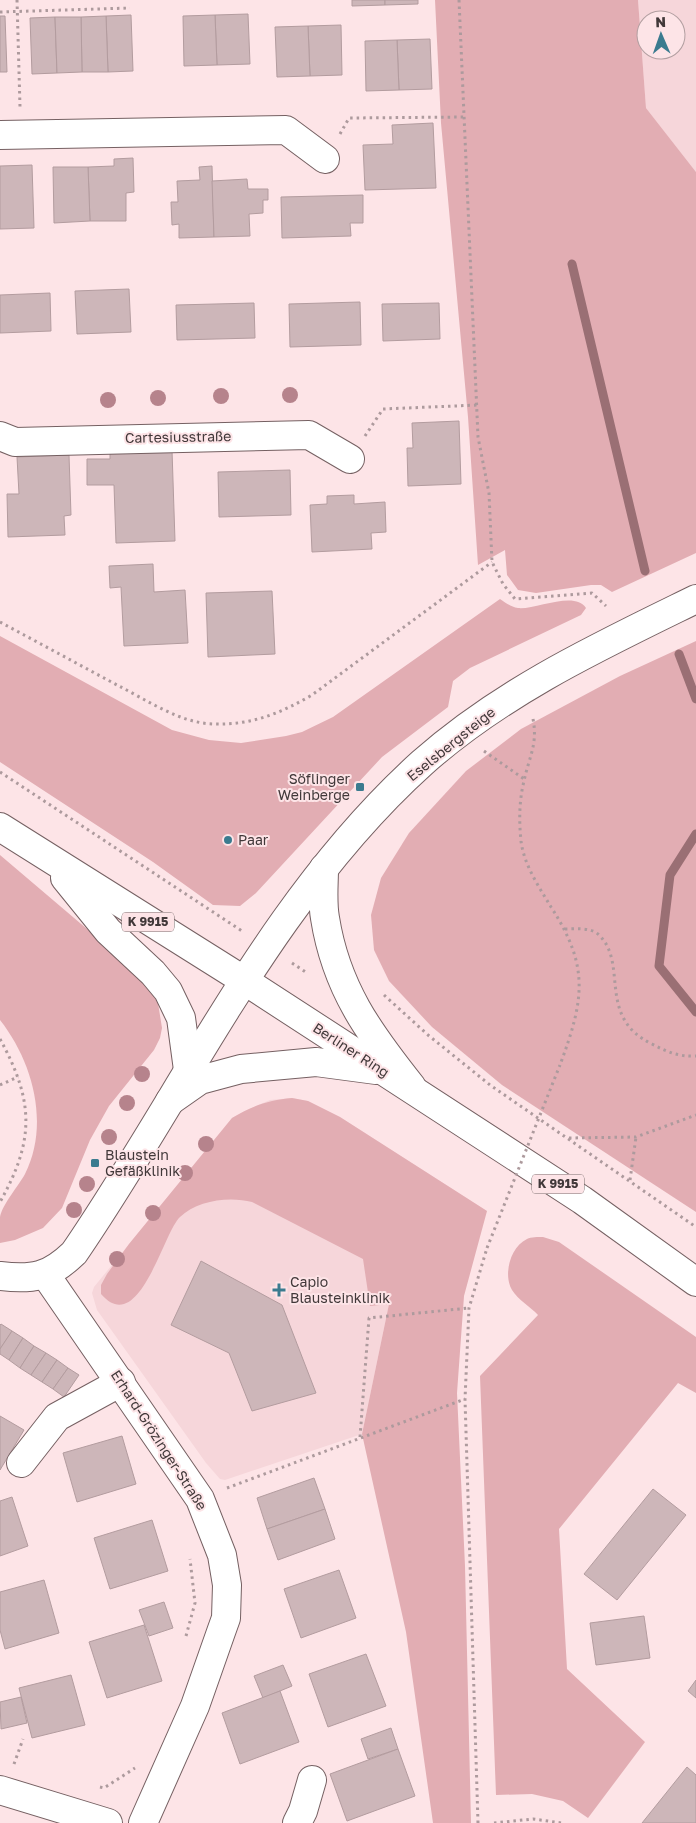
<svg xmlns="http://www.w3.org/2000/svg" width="696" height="1823" font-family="'Golos Text',sans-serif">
  <rect width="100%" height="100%" fill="#fde4e7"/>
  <g fill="#f6d6da" fill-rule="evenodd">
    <path d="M638,0H696V172L646,108ZM646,20H676V50H646Z"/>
    <polygon points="292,1098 308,1101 340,1117 487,1211 389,1304 362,1434 225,1480 220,1479 206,1463 97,1310 92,1293 94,1287 232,1118 249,1109 270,1100"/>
  </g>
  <g fill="#e2adb3">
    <polygon points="435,0 638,0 646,108 696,172 696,553 612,592 601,585 591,585 536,593 518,590 507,575 505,550 478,565 468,417 441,123"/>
    <path d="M500,599C506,603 511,607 518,608C535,610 575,590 586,608L581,615L470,668L453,681L448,707L382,757L256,893L240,906L213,905L153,862L0,762V636L172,730L209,740L241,743L286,736L302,732L333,717Z"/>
    <polygon points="696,641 696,1212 502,1085 432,1027 389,981 374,950 371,915 381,878 409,833 466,771 521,729 620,676"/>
    <path d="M0,855L127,963L151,992L158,1003L162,1028L160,1038L154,1050L109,1106L90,1140L62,1208L43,1228L15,1240L0,1243C0,1235 0,1225 0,1217C2,1205 19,1185 25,1174C50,1124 33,1062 0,1020Z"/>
    <path d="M292,1098L308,1101L340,1117L487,1211L464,1296L457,1393L465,1566L471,1823H433L406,1632L362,1434L389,1304L370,1306L363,1259L252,1202C230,1196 197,1200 180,1217C163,1233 139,1338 101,1294V1285L107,1274L129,1244L232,1118C252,1106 269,1100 292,1098Z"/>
    <path d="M543,1237L559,1242L696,1337V1393L678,1383L559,1529L567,1669L645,1742L588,1818L563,1801L532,1794L496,1795L480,1376L538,1315C531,1307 518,1300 512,1290C503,1275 510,1247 527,1239C531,1237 538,1237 543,1237Z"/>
  </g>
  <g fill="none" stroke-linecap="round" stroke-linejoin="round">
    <g stroke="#9a6f74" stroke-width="9">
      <polyline points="572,264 645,571"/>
      <polyline points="679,654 696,699"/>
      <polyline points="696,834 670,875 659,966 696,1012"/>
    </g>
  </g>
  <g fill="#cdb6b9" stroke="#b39c9f">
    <polygon points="352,0 385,0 385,5 352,6"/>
    <polygon points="385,0 418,0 418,4 385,5"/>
    <polygon points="248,14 250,64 217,65 215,15"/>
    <polygon points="131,15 133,71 108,72 106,16"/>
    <polygon points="215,15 217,65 184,66 183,16"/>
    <polygon points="0,16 5,16 7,72 0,72"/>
    <polygon points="106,16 108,72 82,72 81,17"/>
    <polygon points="55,17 57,73 32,74 30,18"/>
    <polygon points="55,17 81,17 82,72 57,73"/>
    <polygon points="341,25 342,75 310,76 308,26"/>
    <polygon points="308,26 310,76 277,77 275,27"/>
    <polygon points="430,39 432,89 399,90 397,40"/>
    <polygon points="397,40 399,90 366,91 365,41"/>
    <polygon points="433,123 436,188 365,190 363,145 393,144 392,125"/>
    <polygon points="133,158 134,192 126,193 126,221 90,221 88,167 114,166 114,159"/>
    <polygon points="32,165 34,228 0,229 0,166"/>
    <polygon points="212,166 214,237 179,238 179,224 172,225 171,202 178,202 177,181 200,180 199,167"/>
    <polygon points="53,167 88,167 90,221 54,223"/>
    <polygon points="247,179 248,189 268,189 268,200 263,200 263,213 249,214 250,236 214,237 212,181"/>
    <polygon points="363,195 363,223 350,223 351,236 282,238 281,197"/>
    <polygon points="129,289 131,332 77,334 75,291"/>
    <polygon points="50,293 51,331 0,333 0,295"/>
    <polygon points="360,302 361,345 290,347 289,304"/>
    <polygon points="254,303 255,338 177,340 176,305"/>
    <polygon points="439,303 440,339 383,341 382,304"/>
    <polygon points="459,421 461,484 408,486 407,448 413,448 412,423"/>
    <polygon points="172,450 175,541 116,543 114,485 87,485 87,459 110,459 110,453"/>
    <polygon points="69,455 71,515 64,516 65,535 8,537 7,494 19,494 17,457"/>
    <polygon points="290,470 291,515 219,517 218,472"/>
    <polygon points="354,495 354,504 385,502 386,532 371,533 372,549 312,552 310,505 327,504 327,496"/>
    <polygon points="153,564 154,592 185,590 188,643 124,646 121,587 110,588 109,566"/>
    <polygon points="272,591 275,654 208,657 206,593"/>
    <polygon points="201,1261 282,1305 316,1393 252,1411 229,1353 171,1325"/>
    <polygon points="1,1324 12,1331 0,1349 0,1325"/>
    <polygon points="12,1331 23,1338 9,1360 0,1354 0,1349"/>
    <polygon points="23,1338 34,1346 20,1368 9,1360"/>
    <polygon points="34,1346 46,1353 31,1375 20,1368"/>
    <polygon points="46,1353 57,1360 42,1382 31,1375"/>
    <polygon points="57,1360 68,1368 53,1389 42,1382"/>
    <polygon points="68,1368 79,1375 64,1397 53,1389"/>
    <polygon points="0,1416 24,1430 0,1470"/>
    <polygon points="122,1436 136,1484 77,1502 63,1453"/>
    <polygon points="314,1478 325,1509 267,1529 257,1498"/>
    <polygon points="653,1489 686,1515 617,1600 584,1574"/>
    <polygon points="12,1497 28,1546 0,1556 0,1501"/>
    <polygon points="325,1509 335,1539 278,1560 267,1529"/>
    <polygon points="152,1520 168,1571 110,1589 94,1538"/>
    <polygon points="339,1570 356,1618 301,1638 284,1589"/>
    <polygon points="44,1580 59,1633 5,1649 0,1630 0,1592"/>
    <polygon points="164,1602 173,1628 149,1636 139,1610"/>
    <polygon points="644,1616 650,1658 596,1665 590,1623"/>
    <polygon points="144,1625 162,1681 107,1698 89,1642"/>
    <polygon points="366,1654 386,1706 328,1727 309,1674"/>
    <polygon points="283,1665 292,1686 263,1698 254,1676"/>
    <polygon points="71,1675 85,1725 32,1738 19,1688"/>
    <polygon points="696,1680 696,1698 688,1691"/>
    <polygon points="280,1691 299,1742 240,1764 222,1713"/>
    <polygon points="21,1697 27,1723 1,1729 0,1702"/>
    <polygon points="391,1728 398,1749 368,1759 361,1739"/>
    <polygon points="398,1749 415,1796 347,1821 330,1774"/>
    <polygon points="687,1767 696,1775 696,1823 642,1823"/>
  </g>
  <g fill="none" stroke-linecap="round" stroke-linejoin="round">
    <g stroke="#756062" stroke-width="30">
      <g id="minor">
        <polyline points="0,135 286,130 325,159"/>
        <polyline points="0,436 15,442 309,435 350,459"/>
        <path d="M324,868C324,884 322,902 325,918C336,988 369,1033 412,1087"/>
        <polyline points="45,1274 200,1499 222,1555 227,1585 226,1618 221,1632 195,1706 143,1823"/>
        <path d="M0,1276C33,1280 49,1277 74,1253C187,1088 271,899 422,763C503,691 600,646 696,599"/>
        <polyline points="21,1463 57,1417 121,1382"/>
        <polyline points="0,1790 108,1823"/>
        <polyline points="297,1823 303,1811 312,1780"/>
      </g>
    </g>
    <g stroke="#756062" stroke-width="30">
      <g id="major">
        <polyline points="0,827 245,981 582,1200 696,1282"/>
        <polyline points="65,878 108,931 153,973 168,991 181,1018 188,1070"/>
        <polyline points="170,1101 200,1080 241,1069 316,1062 376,1070"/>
      </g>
    </g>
    <g stroke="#ad9a9d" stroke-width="3" stroke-dasharray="2.5 4" stroke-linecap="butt">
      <polyline points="17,0 20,107"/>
      <polyline points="459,0 478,437 489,493 492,562 503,584 515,599 592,593 606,606"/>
      <polyline points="0,12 130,8"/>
      <polyline points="340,134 349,118 465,117"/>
      <polyline points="365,436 383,409 478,405"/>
      <path d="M0,622C39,643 78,664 117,685C147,700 181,724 215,724C252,725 281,713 312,695L492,562"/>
      <path d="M533,719C538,744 529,757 524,781C519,801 519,821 521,841C524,865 539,887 551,907C590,967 584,1000 560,1065"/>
      <polyline points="484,751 524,779"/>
      <polyline points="0,772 242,931"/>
      <path d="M565,929C576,929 591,927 599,935C629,964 596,1017 652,1044C667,1052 679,1057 696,1056"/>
      <polyline points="292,963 307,973"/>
      <polyline points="384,995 428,1035 490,1085 696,1227"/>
      <path d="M0,1039C34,1101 35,1140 0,1202"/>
      <polyline points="0,1085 18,1077"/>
      <polyline points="569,1138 636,1137 696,1115"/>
      <polyline points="630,1180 636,1137"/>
      <polyline points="360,1437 369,1318 469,1308"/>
      <polyline points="227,1488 465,1399"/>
      <polyline points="186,1636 195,1603 190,1559"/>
      <polyline points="14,1764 23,1739"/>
      <polyline points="100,1787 104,1788 135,1768"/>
      <polyline points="478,1823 465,1399 469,1308 487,1248"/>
      <polyline points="494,1823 533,1819 562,1823"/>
    </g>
    <use href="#minor" stroke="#fff" stroke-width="28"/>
    <use href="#major" stroke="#fff" stroke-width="28"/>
    <polyline stroke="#ad9a9d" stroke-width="3" stroke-dasharray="2.5 4" stroke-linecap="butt" points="487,1248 560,1065"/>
  </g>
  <g fill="#b6838c">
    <circle cx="290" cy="395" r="8"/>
    <circle cx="221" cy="396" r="8"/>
    <circle cx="158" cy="398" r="8"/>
    <circle cx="108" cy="400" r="8"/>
    <circle cx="142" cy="1074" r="8"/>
    <circle cx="127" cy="1103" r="8"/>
    <circle cx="109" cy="1137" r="8"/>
    <circle cx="206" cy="1144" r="8"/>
    <circle cx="185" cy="1173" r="8"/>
    <circle cx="87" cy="1184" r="8"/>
    <circle cx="74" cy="1210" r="8"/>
    <circle cx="153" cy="1213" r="8"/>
    <circle cx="117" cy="1259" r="8"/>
  </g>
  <g fill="#3b7b8f" stroke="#fde4e7" stroke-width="2">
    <rect x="355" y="782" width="10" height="10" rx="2.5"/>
    <circle cx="228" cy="840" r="5"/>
    <rect x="90" y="1158" width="10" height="10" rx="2.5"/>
    <path d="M276.5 1282.5h5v5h5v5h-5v5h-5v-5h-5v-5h5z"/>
  </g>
  <g text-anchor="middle" stroke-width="4" stroke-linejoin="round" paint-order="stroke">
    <g fill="#fde4e7" stroke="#796c6d" stroke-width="1">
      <rect x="122" y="912.5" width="52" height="19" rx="4"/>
      <rect x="532" y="1174.5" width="52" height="19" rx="4"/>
    </g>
    <g font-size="12" font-weight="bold" fill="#413839">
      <text x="148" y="926">K 9915</text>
      <text x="558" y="1188">K 9915</text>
    </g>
    <g font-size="14" fill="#413839" stroke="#fde4e7">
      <text transform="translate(178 437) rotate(-1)" y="5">Cartesiusstraße</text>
      <text transform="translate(451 744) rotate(-39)" y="5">Eselsbergsteige</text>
      <text transform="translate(351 1050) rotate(33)" y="5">Berliner Ring</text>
      <text transform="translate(159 1440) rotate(57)" y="5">Erhard-Grözinger-Straße</text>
    </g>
    <g font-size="14" fill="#413839" stroke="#fde4e7" text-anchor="start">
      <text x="350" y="784" text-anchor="end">Söflinger<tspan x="350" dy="16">Weinberge</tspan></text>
      <text x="238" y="845">Paar</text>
      <text x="105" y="1160">Blaustein<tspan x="105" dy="16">Gefäßklinik</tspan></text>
      <text x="290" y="1287">Capio<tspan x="290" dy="16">Blausteinklinik</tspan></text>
    </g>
  </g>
  <g transform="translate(661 35) rotate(358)"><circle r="24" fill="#fde4e7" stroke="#b29fa1"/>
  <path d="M0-4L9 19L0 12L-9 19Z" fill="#3b7b8f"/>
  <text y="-8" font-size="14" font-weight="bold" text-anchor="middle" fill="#413839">N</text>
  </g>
</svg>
